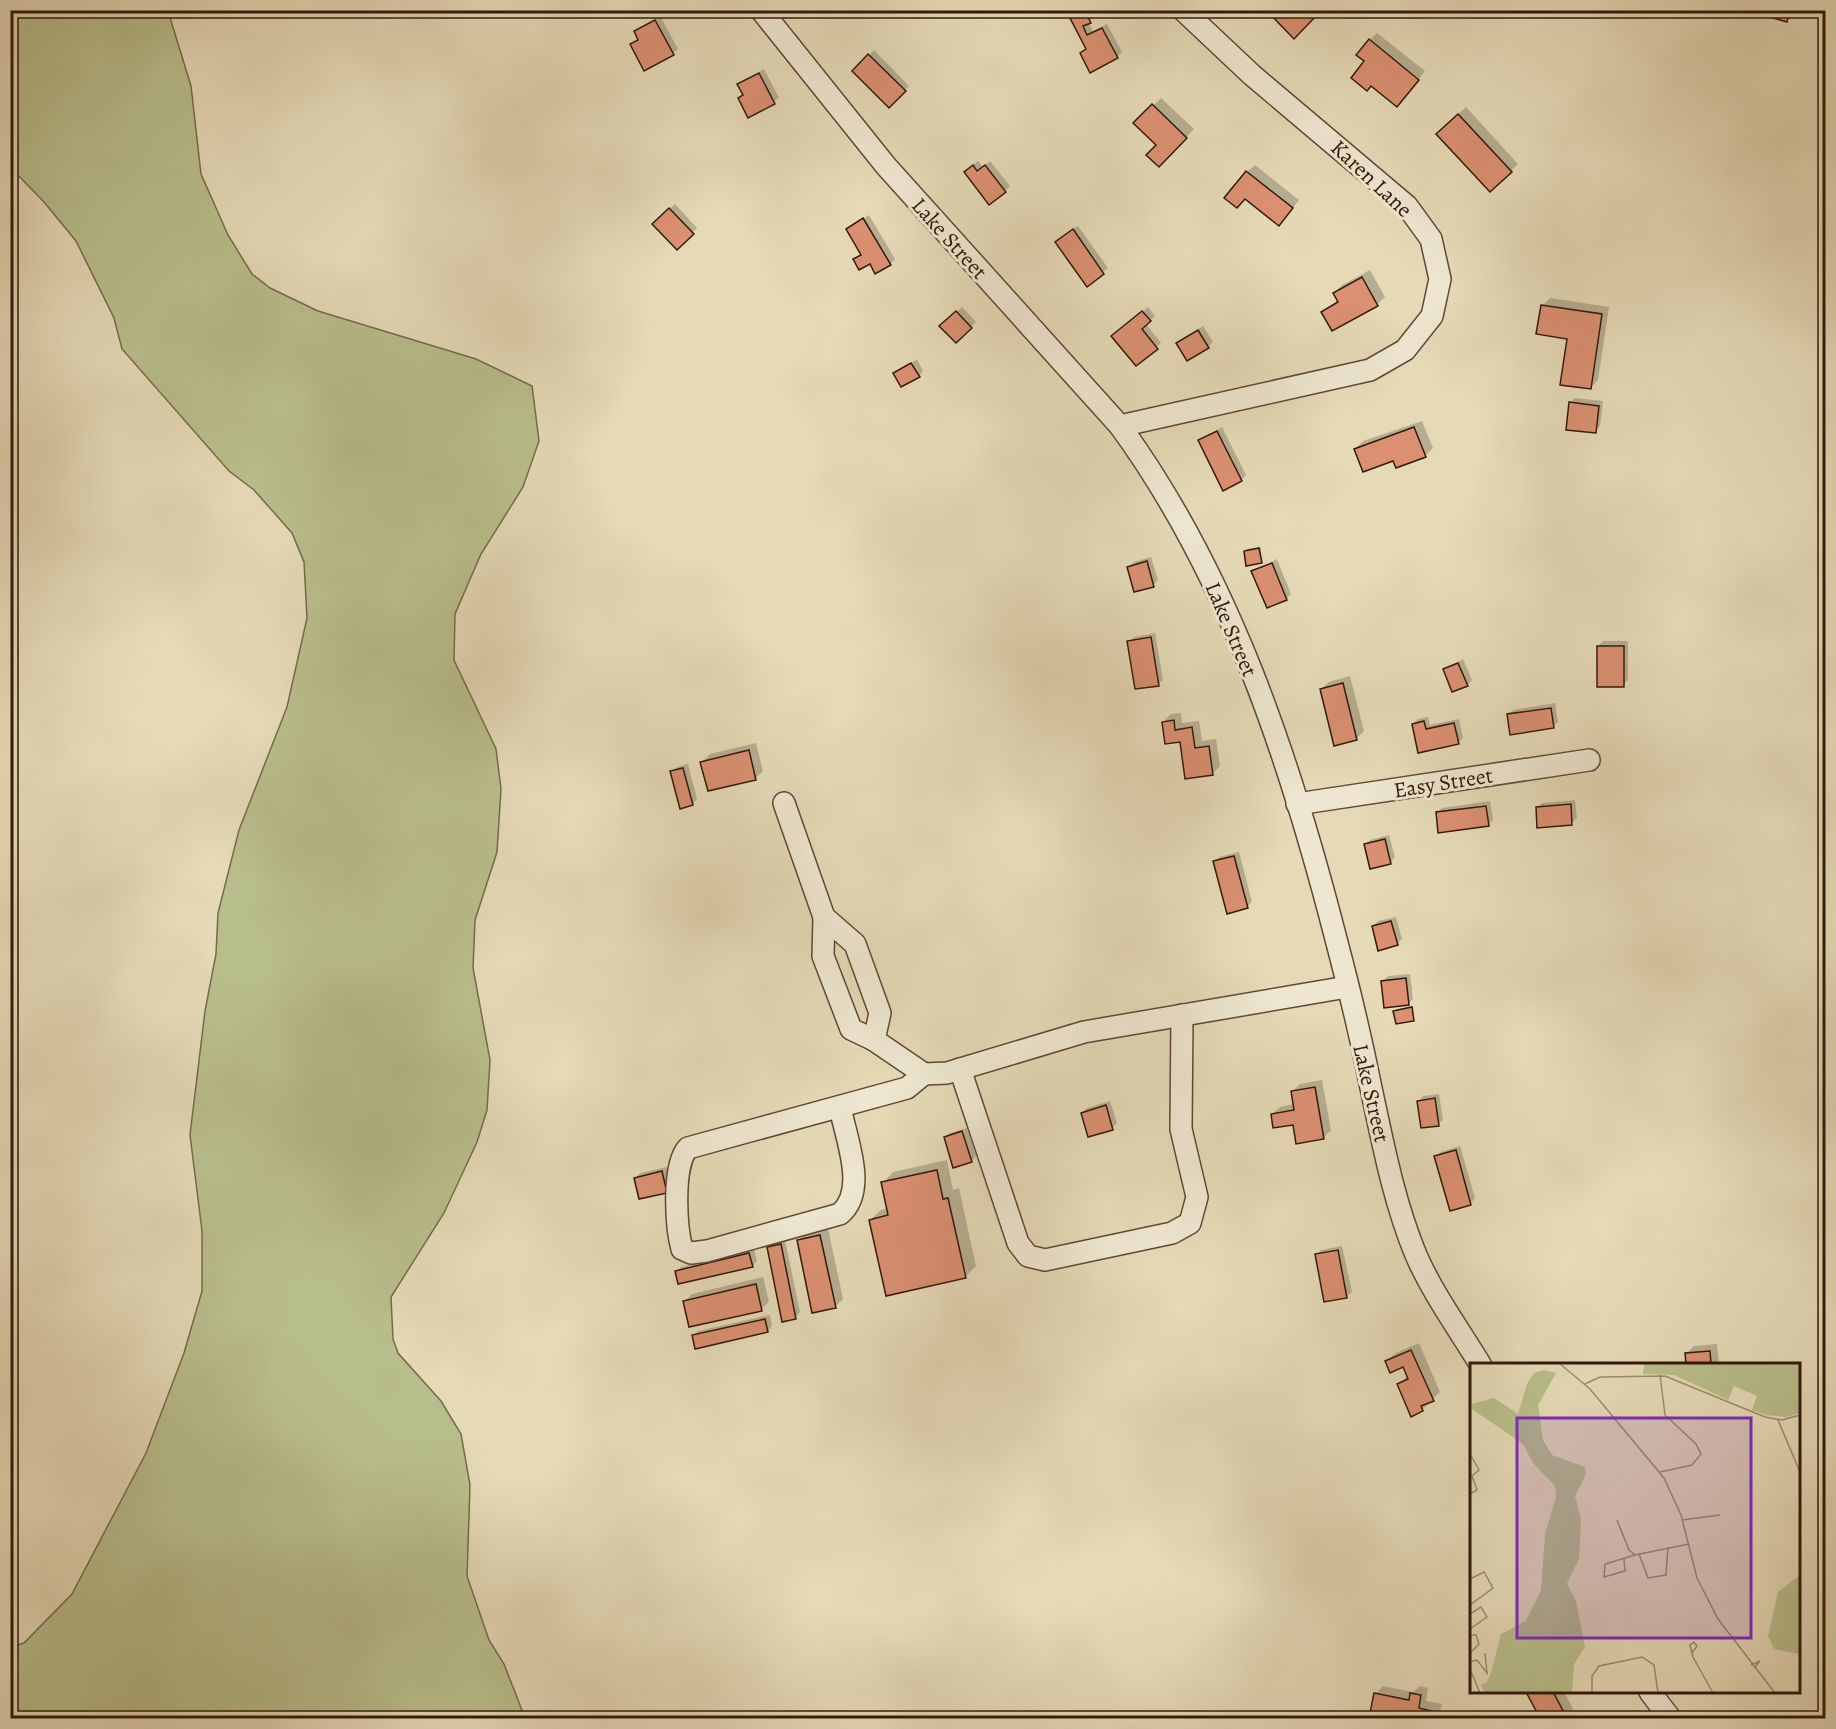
<svg xmlns="http://www.w3.org/2000/svg" width="1836" height="1729" font-family="Alegreya,serif">
  <rect width="100%" height="100%" fill="#e5d9b6"/>
  <filter id="stains"><feTurbulence type="fractalNoise" baseFrequency=".00333" numOctaves="4"/><feColorMatrix values="0 0 0 0 .2 0 0 0 0 .09 0 0 0 0 .02 0 0 0 .5 -.17"/></filter>
  <radialGradient id="worn" r=".72"><stop offset=".6" stop-color="#630" stop-opacity="0"/><stop offset="1" stop-color="#630" stop-opacity=".3"/></radialGradient>
  <polygon fill="#b8be8b" stroke="#756b4b" stroke-width="1.5" points="11,10 168,11 191,86 201,174 228,235 252,274 270,288 318,311 476,359 532,386 539,441 523,487 481,554 455,614 454,660 496,749 501,789 497,852 475,920 473,968 490,1060 487,1110 477,1142 444,1213 391,1297 393,1339 398,1353 441,1401 461,1434 470,1485 467,1576 489,1640 504,1664 525,1718 11,1718 11,1647 24,1643 72,1594 146,1453 184,1353 202,1291 202,1231 190,1135 205,1011 216,954 218,913 239,830 287,707 307,618 304,562 292,533 254,490 229,471 122,349 114,318 76,241 44,202 11,168"/>
  <g fill="#0003">
    <polygon points="1083,10 1091,10 1095,17 1088,22 1093,31 1107,24 1122,52 1117,57 1082,53 1087,47 1072,19"/>
    <polygon points="1268,10 1320,10 1315,15"/>
    <polygon points="1751,10 1793,10 1786,21"/>
    <polygon points="660,16 678,49 673,53 632,45 639,38 636,31 640,27"/>
    <polygon points="1377,33 1425,71 1405,97 1366,61 1370,40"/>
    <polygon points="874,50 909,86 889,106 854,71"/>
    <polygon points="764,69 779,98 749,116 739,84"/>
    <polygon points="1161,98 1194,129 1159,165 1158,145 1135,123"/>
    <polygon points="1466,107 1518,164 1511,171 1445,126"/>
    <polygon points="978,161 983,167 990,161 1010,186 1005,191 970,167"/>
    <polygon points="1255,165 1299,200 1286,216 1245,198 1247,172"/>
    <polygon points="675,204 697,228 677,248 654,224"/>
    <polygon points="869,215 895,259 890,264 855,259 862,253 848,229"/>
    <polygon points="1078,226 1108,268 1087,285 1062,237"/>
    <polygon points="1370,270 1385,297 1377,305 1333,329 1323,312 1338,300 1334,293 1342,285"/>
    <polygon points="1550,298 1609,307 1598,380 1590,388 1568,338 1542,306"/>
    <polygon points="962,307 976,322 956,341 942,326"/>
    <polygon points="1148,307 1155,316 1146,324 1161,343 1136,364 1118,331"/>
    <polygon points="1203,326 1213,342 1208,347 1178,343"/>
    <polygon points="917,359 923,371 919,376 895,374"/>
    <polygon points="1575,398 1603,401 1600,426 1595,431 1570,403"/>
    <polygon points="1422,421 1433,448 1425,456 1394,459 1355,449 1363,441"/>
    <polygon points="1222,427 1246,475 1241,480 1200,441"/>
    <polygon points="1261,547 1261,562 1245,551 1247,549"/>
    <polygon points="1151,557 1158,580 1153,585 1129,567 1134,562"/>
    <polygon points="1277,559 1291,594 1286,599 1253,572"/>
    <polygon points="1155,633 1163,680 1158,684 1129,642 1134,637"/>
    <polygon points="1603,641 1628,641 1628,680 1623,685 1598,646"/>
    <polygon points="1463,659 1472,680 1467,685 1444,669"/>
    <polygon points="1350,676 1364,731 1356,739 1321,689 1329,682"/>
    <polygon points="1555,703 1558,722 1553,727 1508,715 1513,710"/>
    <polygon points="1181,713 1182,723 1199,721 1202,741 1216,739 1220,766 1212,774 1163,722 1171,714"/>
    <polygon points="1428,717 1430,725 1459,719 1463,738 1458,743 1413,724 1418,719"/>
    <polygon points="756,743 763,771 755,779 702,762 710,754"/>
    <polygon points="688,764 697,799 692,804 672,772 677,767"/>
    <polygon points="1575,800 1577,818 1572,823 1537,808 1542,803"/>
    <polygon points="1490,801 1493,820 1488,825 1437,813 1442,808"/>
    <polygon points="1389,835 1395,857 1391,862 1371,867 1365,845 1370,840"/>
    <polygon points="1239,852 1252,902 1247,907 1214,862 1219,857"/>
    <polygon points="1396,917 1402,939 1397,944 1373,926 1378,921"/>
    <polygon points="1410,974 1413,999 1408,1004 1383,981 1388,976"/>
    <polygon points="1413,1006 1414,1019 1395,1011 1397,1009"/>
    <polygon points="1322,1080 1331,1130 1324,1137 1272,1114 1280,1107 1294,1104 1292,1092 1300,1084"/>
    <polygon points="1439,1094 1443,1120 1438,1124 1419,1101 1423,1096"/>
    <polygon points="1110,1101 1117,1123 1112,1128 1082,1113 1087,1108"/>
    <polygon points="967,1128 976,1156 971,1161 945,1138 950,1133"/>
    <polygon points="1460,1146 1475,1198 1471,1203 1451,1209 1436,1157 1441,1152"/>
    <polygon points="947,1160 953,1190 959,1188 976,1266 965,1277 870,1220 881,1210 888,1208 883,1183 893,1172"/>
    <polygon points="667,1167 672,1186 667,1191 635,1178 640,1173"/>
    <polygon points="828,1228 843,1299 835,1307 798,1241 806,1233"/>
    <polygon points="785,1240 800,1312 796,1317 768,1248 773,1243"/>
    <polygon points="1342,1246 1352,1292 1347,1296 1316,1255 1321,1250"/>
    <polygon points="754,1249 757,1261 752,1266 677,1272 681,1267"/>
    <polygon points="763,1277 769,1302 761,1309 685,1301 692,1294"/>
    <polygon points="770,1315 772,1326 768,1331 693,1336 698,1331"/>
    <polygon points="1419,1343 1440,1392 1422,1410 1398,1384 1408,1376 1404,1365 1387,1362 1394,1354"/>
    <polygon points="1717,1344 1719,1364 1687,1364 1686,1354 1694,1346"/>
    <polygon points="1383,1686 1413,1692 1420,1686 1428,1688 1426,1701 1442,1704 1439,1718 1370,1717 1376,1693"/>
    <polygon points="1527,1692 1564,1692 1575,1713 1570,1718 1541,1718"/>
  </g>
  <g fill="#da9071" stroke="#32180b" stroke-width="1.5">
    <polygon points="1266,10 1310,10 1316,16 1294,39"/>
    <polygon points="1745,10 1790,10 1787,22"/>
    <polygon points="1085,11 1091,23 1083,26 1087,35 1102,28 1118,58 1090,73 1080,53 1086,49 1070,18"/>
    <polygon points="655,20 674,55 644,71 630,44 638,40 634,31"/>
    <polygon points="1369,39 1419,80 1397,107 1371,86 1367,91 1351,78 1364,61 1356,55"/>
    <polygon points="868,54 906,91 889,108 852,71"/>
    <polygon points="759,73 775,104 748,118 738,98 743,95 737,84"/>
    <polygon points="1152,104 1187,138 1159,167 1146,155 1156,145 1133,123"/>
    <polygon points="1458,114 1512,172 1490,192 1436,134"/>
    <polygon points="973,165 977,171 985,165 1006,192 989,205 964,172"/>
    <polygon points="1246,171 1293,208 1279,226 1245,199 1237,208 1224,198"/>
    <polygon points="669,208 694,234 677,250 652,224"/>
    <polygon points="863,218 891,265 875,274 870,264 859,270 853,259 861,255 846,229"/>
    <polygon points="1073,229 1104,274 1087,287 1055,242"/>
    <polygon points="1362,277 1378,306 1332,331 1321,312 1338,302 1333,293"/>
    <polygon points="1541,305 1602,314 1591,389 1560,385 1567,339 1536,334"/>
    <polygon points="956,311 972,328 956,343 939,326"/>
    <polygon points="1142,311 1151,321 1142,329 1158,349 1136,366 1111,336"/>
    <polygon points="1198,330 1209,348 1187,361 1176,343"/>
    <polygon points="911,363 920,377 901,387 893,373"/>
    <polygon points="1569,402 1599,406 1596,433 1566,430"/>
    <polygon points="1414,427 1426,457 1396,468 1393,461 1363,472 1354,449"/>
    <polygon points="1217,431 1242,481 1223,491 1198,440"/>
    <polygon points="1259,548 1262,563 1246,566 1244,551"/>
    <polygon points="1147,561 1154,587 1134,592 1127,567"/>
    <polygon points="1272,563 1287,600 1267,608 1251,571"/>
    <polygon points="1151,637 1159,686 1135,689 1127,641"/>
    <rect x="1597" y="646" width="27" height="41"/>
    <polygon points="1458,663 1468,686 1452,692 1443,669"/>
    <polygon points="1343,683 1357,740 1334,746 1320,689"/>
    <polygon points="1551,708 1554,728 1510,735 1507,714"/>
    <polygon points="1174,720 1175,730 1192,727 1195,748 1209,746 1213,775 1185,779 1180,742 1165,744 1162,722"/>
    <polygon points="1424,721 1426,729 1454,723 1459,744 1418,753 1412,724"/>
    <polygon points="749,750 756,780 708,791 700,762"/>
    <polygon points="683,768 693,805 680,809 670,771"/>
    <polygon points="1571,804 1572,825 1537,828 1536,807"/>
    <polygon points="1486,806 1489,826 1438,833 1436,812"/>
    <polygon points="1385,839 1391,864 1370,869 1364,844"/>
    <polygon points="1234,856 1248,908 1227,914 1213,861"/>
    <polygon points="1391,921 1398,945 1378,951 1372,926"/>
    <polygon points="1406,978 1409,1005 1384,1008 1381,981"/>
    <polygon points="1412,1007 1414,1021 1396,1024 1393,1011"/>
    <polygon points="1315,1087 1324,1139 1296,1144 1293,1125 1273,1128 1271,1114 1294,1110 1291,1091"/>
    <polygon points="1435,1098 1439,1126 1421,1128 1417,1101"/>
    <polygon points="1106,1105 1113,1130 1088,1137 1081,1113"/>
    <polygon points="962,1131 972,1162 953,1168 944,1137"/>
    <polygon points="1456,1150 1471,1205 1450,1211 1434,1156"/>
    <polygon points="937,1170 943,1199 948,1198 966,1278 886,1296 869,1220 888,1215 881,1182"/>
    <polygon points="662,1171 667,1193 639,1199 634,1178"/>
    <polygon points="820,1235 836,1308 812,1313 797,1240"/>
    <polygon points="781,1244 796,1319 782,1322 767,1247"/>
    <polygon points="1338,1250 1347,1298 1324,1302 1315,1254"/>
    <polygon points="749,1253 753,1267 678,1284 675,1271"/>
    <polygon points="756,1284 762,1311 689,1327 683,1301"/>
    <polygon points="765,1319 768,1332 695,1349 692,1335"/>
    <polygon points="1411,1350 1434,1401 1421,1406 1423,1411 1411,1417 1397,1384 1408,1379 1403,1367 1390,1373 1385,1361"/>
    <polygon points="1710,1351 1711,1364 1686,1364 1685,1353"/>
    <polygon points="1526,1692 1553,1692 1567,1718 1540,1718"/>
    <polygon points="1374,1693 1409,1700 1410,1693 1421,1695 1419,1708 1436,1712 1434,1718 1369,1718"/>
  </g>
  <g fill="none" stroke-linecap="round" stroke-linejoin="round">
    <g stroke="#5f4836" stroke-width="24">
      <g id="minor">
        <path d="M761,10L886,166L1120,426C1230,577 1290,760 1336,939C1349,988 1361,1038 1371,1088C1383,1144 1394,1202 1416,1255C1433,1294 1458,1328 1480,1364"/>
        <polyline points="1120,426 1370,370 1405,350 1432,316 1440,279 1431,239 1407,206 1252,75 1183,10"/>
        <polyline points="784,803 824,917 855,944 880,1013 874,1040 924,1074 947,1073 1084,1032 1347,987"/>
        <polyline points="1297,804 1589,760"/>
        <polyline points="824,917 823,956 851,1029 874,1040"/>
        <polyline points="960,1069 1018,1243 1028,1256 1045,1260 1172,1233 1190,1223 1197,1197 1181,1129 1182,1015"/>
        <path d="M840,1107C846,1139 868,1190 840,1214L707,1251L691,1253L682,1249C676,1227 672,1165 688,1148L907,1088L924,1074"/>
        <polyline points="1650,1692 1670,1718"/>
      </g>
    </g>
    <use href="#minor" stroke="#eee6d0" stroke-width="21"/>
  </g>
  <g text-anchor="middle" stroke-width="6" stroke-linejoin="round" paint-order="stroke">
    <g font-size="22" fill="#32180b" stroke="#eee6d0">
      <text transform="translate(1372 178) rotate(43)" y="8">Karen Lane</text>
      <text transform="translate(950 238) rotate(48)" y="8">Lake Street</text>
      <text transform="translate(1232 629) rotate(67)" y="8">Lake Street</text>
      <text transform="translate(1443 782) rotate(-9)" y="8">Easy Street</text>
      <text transform="translate(1372 1093) rotate(77)" y="8">Lake Street</text>
    </g>
  </g>
  <g transform="translate(1470 1363)">
    <rect width="330" height="330" fill="#e5d9b6"/>
    <path d="M174,0H330V50L317,54L296,52L282,47L287,33L264,23L258,37L204,12L173,11ZM74,7L86,10L68,42L73,77L82,92L115,104L116,111L105,133L111,156L109,196L97,220L106,238L115,284L104,301L102,330H15L11,322L17,319L21,310L31,271L56,258L71,227L75,171L86,134L85,123L63,100L53,81L2,46L1,41L24,35L48,51L57,21L64,10ZM330,212V290L329,291L304,286L298,273L308,229Z" fill="#b8be8b"/>
    <path fill="none" stroke="#9d8c72" stroke-width="1.5" d="M89,0L120,26L194,115L211,152L227,215L248,256L305,330M115,21L130,14L195,13L295,54L312,57L330,52M308,57L330,109M0,91L9,107L2,113L7,127L0,131M190,109L222,102L231,91L226,81L195,52L190,12M147,157L159,187L165,192L219,181M212,157L250,152M169,191L178,215L196,212L198,184M154,196L155,208L134,214L135,201L165,192M0,216L14,209L23,225L0,242M0,251L11,244L17,254L0,266M0,272H6L9,281L0,290M222,290L227,283L224,279L220,282L223,294L243,330M0,299L7,297L17,310L15,290M281,302L290,298L284,305M0,306L10,330M122,330V313L129,303L172,294L184,302L188,330"/>
    <path fill="#7b2cbf" fill-opacity="0.15" stroke="#7b2cbf" stroke-width="3" d="M47,55H281V275H47Z"/>
    <rect width="330" height="330" fill="none" stroke="#32180b" stroke-width="3"/>
  </g>
  <rect width="1836" height="1729" fill="none" stroke="#e5d9b6" stroke-width="36"/>
  <rect x="12" y="12" width="1812" height="1705" fill="none" stroke="#32180b" stroke-width="3"/>
  <rect x="18" y="18" width="1800" height="1693" fill="none" stroke="#32180b" stroke-width="1.5"/>
  <rect width="100%" height="100%" filter="url(#stains)"/>
  <rect width="100%" height="100%" fill="url(#worn)"/>
</svg>
